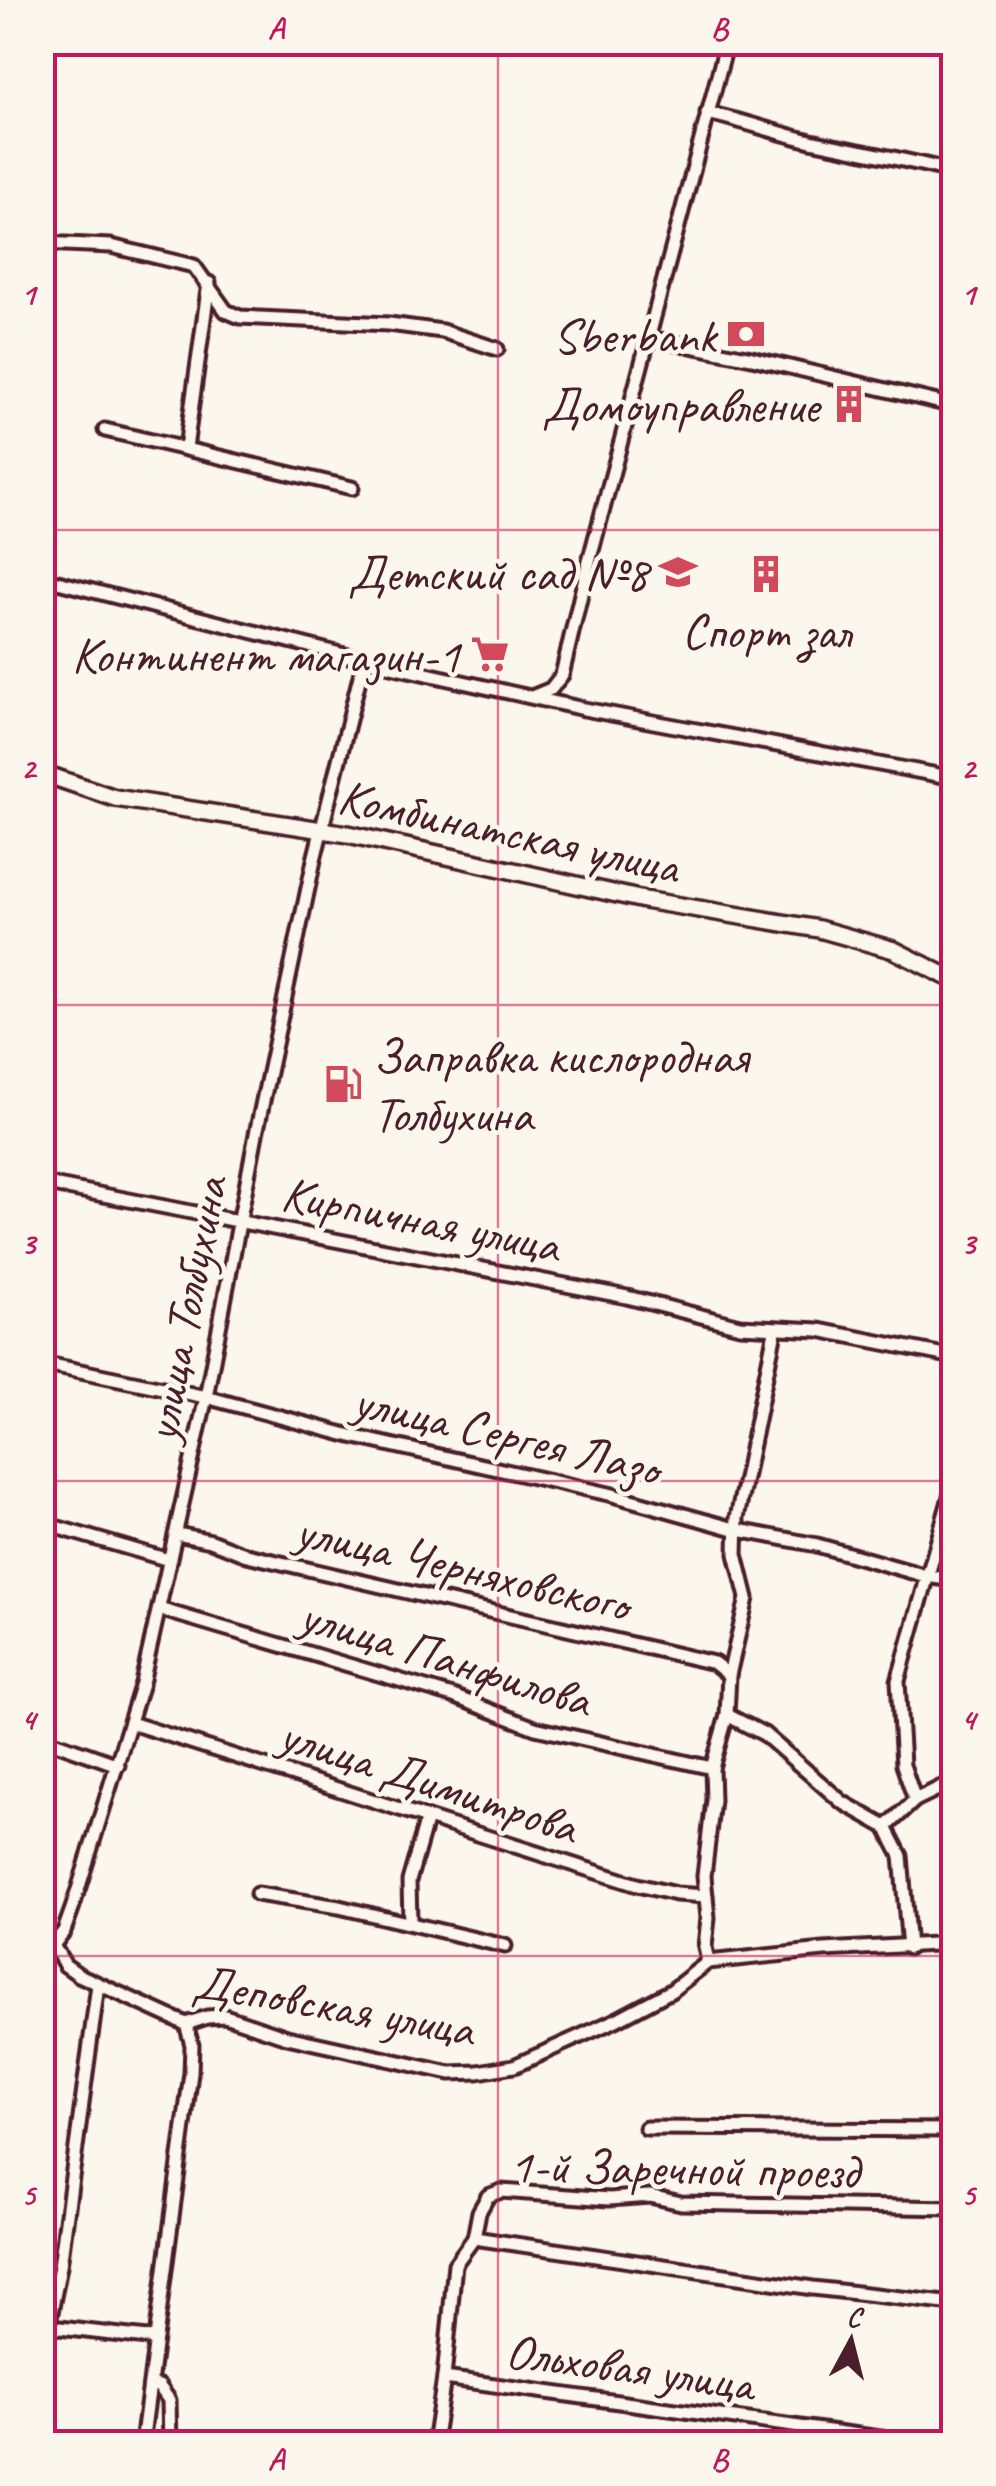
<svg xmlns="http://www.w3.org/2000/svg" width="996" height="2486" font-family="Caveat,sans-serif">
  <rect width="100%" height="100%" fill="#fbf7ec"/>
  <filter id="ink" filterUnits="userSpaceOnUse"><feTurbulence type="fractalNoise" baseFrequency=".01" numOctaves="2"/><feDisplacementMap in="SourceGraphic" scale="20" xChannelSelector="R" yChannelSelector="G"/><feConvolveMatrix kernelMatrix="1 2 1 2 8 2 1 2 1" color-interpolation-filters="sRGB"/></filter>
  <g filter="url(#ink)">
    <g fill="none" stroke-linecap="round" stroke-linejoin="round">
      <g stroke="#4a1f2b" stroke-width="19">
        <g id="minor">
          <path d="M707,113C741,120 773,132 807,140C855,151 905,159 954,172"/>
          <polyline points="42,243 111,246 194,266 226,311 240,317 389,324 442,331 497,349"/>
          <polyline points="650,338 752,358 954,406"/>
          <polyline points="105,430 352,488"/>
          <polyline points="186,448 209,283"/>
          <polyline points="42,578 364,660 584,709 954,778"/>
          <polyline points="534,696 551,689 562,675 586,573 727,42"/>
          <polyline points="42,1183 627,1297 740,1326 819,1330 954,1357"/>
          <polyline points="42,1363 206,1397 351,1436 613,1495 738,1530 817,1545 926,1576 954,1580"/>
          <polyline points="954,1483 898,1681 903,1765 915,1800 954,1781"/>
          <polyline points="42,1523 169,1560"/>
          <polyline points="177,1534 211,1541 247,1555 714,1663 729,1675"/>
          <polyline points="159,1609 453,1696 535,1728 712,1768"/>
          <polyline points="727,1715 764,1734 842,1802 886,1827"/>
          <polyline points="131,1723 637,1885 676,1894 706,1896"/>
          <polyline points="42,1738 118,1765"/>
          <polyline points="257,1894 339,1907 505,1946"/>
          <polyline points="410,1923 409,1881 427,1818"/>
          <polyline points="54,1947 65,1965 79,1975 186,2024 207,2017 225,2016 287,2037 450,2073 478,2072 514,2066 616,2020 671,1991 708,1962 824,1950 954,1943"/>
          <polyline points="909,1948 901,1856 886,1827 915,1800"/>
          <polyline points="42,1960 64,1931 73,1906 142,1683 206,1397 256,1134 314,860 364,660"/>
          <polyline points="708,1962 705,1947 708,1918 704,1876 713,1800 712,1768 727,1715 729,1675 747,1598 736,1554 737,1518 775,1331"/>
          <polyline points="646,2128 954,2130"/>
          <polyline points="474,2238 813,2288 954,2304"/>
          <polyline points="42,2326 156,2339"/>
          <polyline points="42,2359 60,2266 98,1985"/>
          <polyline points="444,2378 924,2444"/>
          <polyline points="150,2385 159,2386 169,2400 170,2444"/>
          <polyline points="142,2444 191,2073 192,2045 186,2024"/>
          <polyline points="434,2444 444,2378 455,2264 474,2238 479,2212 488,2196 501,2191 609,2199 650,2196 681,2203 954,2208"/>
        </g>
      </g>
      <g stroke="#4a1f2b" stroke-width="22">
        <polyline id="major" points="42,773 115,798 348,834 644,900 819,929 894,950 954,980"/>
      </g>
      <use href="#minor" stroke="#fbf7ec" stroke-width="11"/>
      <use href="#major" stroke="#fbf7ec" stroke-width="15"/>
    </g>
  </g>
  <path fill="none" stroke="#c2185b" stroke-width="2.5" stroke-opacity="0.55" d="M498,42V2444M42,530H954M42,1005H954M42,1481H954M42,1956H954"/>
  <defs>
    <g id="bank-bare" transform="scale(3)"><path d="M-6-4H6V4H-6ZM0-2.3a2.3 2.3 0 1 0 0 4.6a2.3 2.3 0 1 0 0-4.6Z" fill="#d1495b" stroke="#fbf7ec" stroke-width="2.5" paint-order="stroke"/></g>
    <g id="building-bare" transform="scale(3)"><path d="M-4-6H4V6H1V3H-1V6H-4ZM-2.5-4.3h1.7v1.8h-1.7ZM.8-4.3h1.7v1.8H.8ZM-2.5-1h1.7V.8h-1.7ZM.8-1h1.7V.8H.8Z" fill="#d1495b" stroke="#fbf7ec" stroke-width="2.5" paint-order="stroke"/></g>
    <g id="school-bare" transform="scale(3)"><path d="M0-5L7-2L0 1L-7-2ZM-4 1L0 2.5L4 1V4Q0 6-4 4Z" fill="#d1495b" stroke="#fbf7ec" stroke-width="2.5" paint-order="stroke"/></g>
    <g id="supermarket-bare" transform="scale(3)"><path d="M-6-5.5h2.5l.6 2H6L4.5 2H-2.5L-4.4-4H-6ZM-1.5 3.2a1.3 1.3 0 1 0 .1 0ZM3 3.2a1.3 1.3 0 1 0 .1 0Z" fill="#d1495b" stroke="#fbf7ec" stroke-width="2.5" paint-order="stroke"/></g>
    <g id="fuel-bare" transform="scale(3)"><path d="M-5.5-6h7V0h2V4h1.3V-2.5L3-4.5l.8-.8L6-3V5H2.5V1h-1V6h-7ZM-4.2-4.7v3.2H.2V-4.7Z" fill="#d1495b" stroke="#fbf7ec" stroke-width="2.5" paint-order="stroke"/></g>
  </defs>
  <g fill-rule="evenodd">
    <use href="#bank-bare" x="746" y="334"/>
    <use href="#building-bare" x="849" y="404"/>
    <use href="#school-bare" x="678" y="572"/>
    <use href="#building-bare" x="766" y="574"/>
    <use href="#supermarket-bare" x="490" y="654"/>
    <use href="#fuel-bare" x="343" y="1084"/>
  </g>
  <g text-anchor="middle" stroke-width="9" stroke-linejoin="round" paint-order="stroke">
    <g font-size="50" fill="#4a1f2b" stroke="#fbf7ec" text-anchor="end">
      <text x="716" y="352">Sberbank</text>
      <text x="819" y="422">Домоуправление</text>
      <text x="648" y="590">Детский сад №8</text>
      <text x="766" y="648" text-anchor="middle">Спорт зал</text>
      <text x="460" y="672">Континент магазин-1</text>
      <text x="373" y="1073" text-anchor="start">Заправка кислородная<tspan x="373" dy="58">Толбухина</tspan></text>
    </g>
    <g font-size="50" fill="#4a1f2b" stroke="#fbf7ec">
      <text transform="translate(509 830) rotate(12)" y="18">Комбинатская улица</text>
      <text transform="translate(421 1218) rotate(11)" y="18">Кирпичная улица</text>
      <text transform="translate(184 1309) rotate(-79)" y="18">улица Толбухина</text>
      <text transform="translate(507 1433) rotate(13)" y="18">улица Сергея Лазо</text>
      <text transform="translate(463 1566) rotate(13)" y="18">улица Черняховского</text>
      <text transform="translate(446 1656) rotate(17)" y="18">улица Панфилова</text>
      <text transform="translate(429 1779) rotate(18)" y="18">улица Димитрова</text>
      <text transform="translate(334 2004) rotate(10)" y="18">Деповская улица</text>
      <text transform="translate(684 2167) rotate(1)" y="18">1-й Заречной проезд</text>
      <text transform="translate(630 2366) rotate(8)" y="18">Ольховая улица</text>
    </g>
  </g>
  <rect width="996" height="2486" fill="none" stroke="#fbf7ec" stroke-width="110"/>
  <g transform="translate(851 2341) rotate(7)" stroke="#fbf7ec" stroke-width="8" paint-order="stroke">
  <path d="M0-8L18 38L0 25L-18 38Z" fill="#4a1f2b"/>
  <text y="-15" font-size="28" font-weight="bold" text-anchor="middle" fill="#4a1f2b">С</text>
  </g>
  <rect x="55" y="55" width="886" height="2376" fill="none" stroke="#c2185b" stroke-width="4"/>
  <g font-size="32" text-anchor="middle" font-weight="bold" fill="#c2185b">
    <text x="276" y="39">A</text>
    <text x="719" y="39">B</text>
    <text x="28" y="304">1</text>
    <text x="968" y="304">1</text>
    <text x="28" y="779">2</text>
    <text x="968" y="779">2</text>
    <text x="28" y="1254">3</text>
    <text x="968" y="1254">3</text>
    <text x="28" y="1730">4</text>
    <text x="968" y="1730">4</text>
    <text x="28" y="2205">5</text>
    <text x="968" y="2205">5</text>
    <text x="276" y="2470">A</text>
    <text x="719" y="2470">B</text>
  </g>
</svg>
